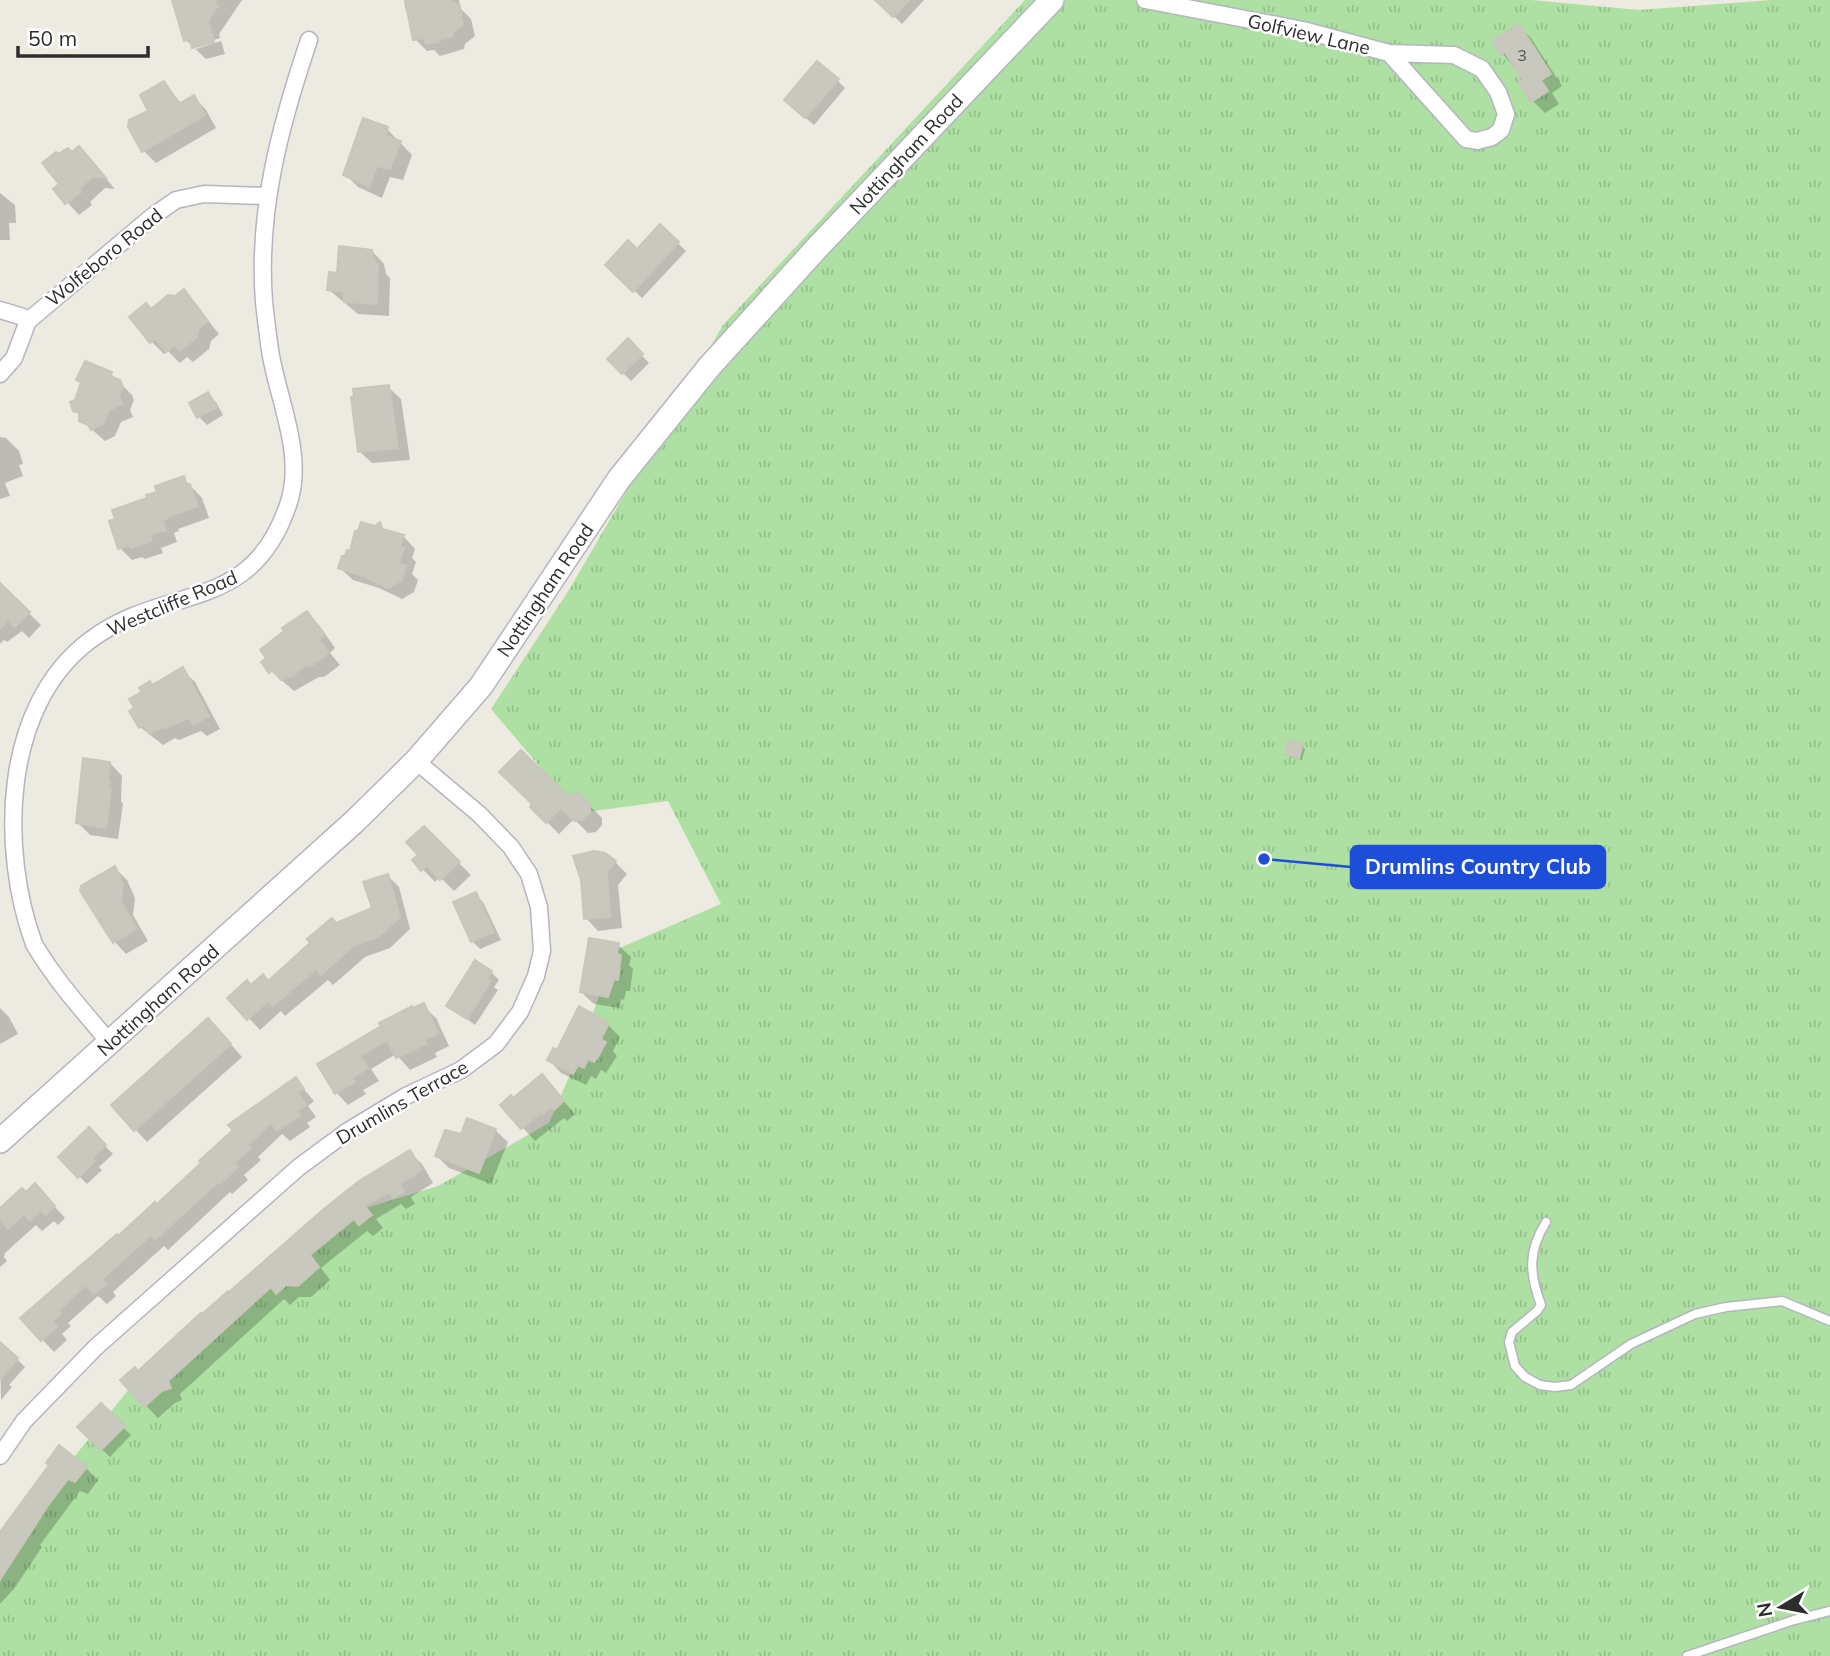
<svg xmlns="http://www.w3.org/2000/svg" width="1830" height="1656" font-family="Mulish,sans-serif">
  <defs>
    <pattern id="grass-tufts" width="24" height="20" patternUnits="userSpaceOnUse" patternTransform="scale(1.75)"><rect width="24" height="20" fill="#ade0a2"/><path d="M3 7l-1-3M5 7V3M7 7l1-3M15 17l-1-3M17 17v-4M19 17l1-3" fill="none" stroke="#95c08c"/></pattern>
  </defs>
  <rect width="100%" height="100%" fill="#edeae1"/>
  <polygon fill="url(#grass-tufts)" points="1025,0 1531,0 1639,10 1772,0 1830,0 1830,1656 0,1656 0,1548 134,1383 346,1214 438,1186 549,1123 578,1056 615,950 721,904 668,801 579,813 491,709 569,590 723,325"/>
  <g fill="#0003">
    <polygon points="174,0 242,0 219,34 220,38 194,46 196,49 221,41 225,54 206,59 186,40"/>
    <polygon points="404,0 459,0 461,9 471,19 475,36 465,44 464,49 440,56 434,50 427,51 415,39 410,13 405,8"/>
    <polygon points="877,0 924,0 902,24"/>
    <polygon points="1519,26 1531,38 1562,86 1552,93 1559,104 1545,113 1533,101 1525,80 1503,54"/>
    <polygon points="837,80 845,88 814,125 794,108"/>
    <polygon points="164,84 182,104 194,97 206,110 216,128 156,163 143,150 150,111"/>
    <polygon points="387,129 412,155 403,180 390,177 382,198 358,187 345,174"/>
    <polygon points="79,148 115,189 105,188 90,202 92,205 79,215 55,189 62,184 58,156 72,154"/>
    <polygon points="0,193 15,205 16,223 9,223 10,240 0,240"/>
    <polygon points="660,226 686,251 642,298 607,265 637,251"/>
    <polygon points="372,251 384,264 386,274 390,278 389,316 358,314 329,290 339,275"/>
    <polygon points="184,291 219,334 211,341 209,349 193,362 187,357 180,363 168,351 164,354 152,342 176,298"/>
    <polygon points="628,341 649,363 631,381 609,359"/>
    <polygon points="111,374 132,395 134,400 130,410 133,417 121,422 115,436 105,441 81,420 80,415 75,410 83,384 78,379"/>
    <polygon points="388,387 401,399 410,460 372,463 359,451 355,398"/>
    <polygon points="208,394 216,402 223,415 207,425 199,417"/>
    <polygon points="0,437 6,438 19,451 23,464 19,465 23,476 5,483 10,496 0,499"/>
    <polygon points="183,478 202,498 209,518 178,529 179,531 174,533 177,542 161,548 163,553 145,559 142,557 132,560 120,548 149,499"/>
    <polygon points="380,525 387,532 403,536 415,549 412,558 416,562 412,574 418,580 414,592 402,599 379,588 353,580 340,568 351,553 359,534"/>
    <polygon points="0,585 41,625 29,638 22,631 7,642 4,640 0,644"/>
    <polygon points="307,613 319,625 335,648 330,653 340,665 324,677 319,677 294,691 271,671"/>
    <polygon points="182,670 195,682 220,729 207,736 201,731 179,740 175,738 163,745 140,727 136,709 150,683 153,686"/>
    <polygon points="1302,745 1305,749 1302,760 1290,757 1287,753"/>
    <polygon points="110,763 122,776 121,801 123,804 118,839 90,835 78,823"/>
    <polygon points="578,794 602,818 602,825 596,832 588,833 574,819 559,834 532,807 573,799"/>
    <polygon points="424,828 471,875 454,891 440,877 435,882 414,860 420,855"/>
    <polygon points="615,862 627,874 618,885 622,928 598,931 586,918 582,880"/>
    <polygon points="115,868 127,880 135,898 133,915 148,941 126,954 114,941"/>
    <polygon points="388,876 399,887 410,929 390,948 365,957 333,985 328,980 285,1016 281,1011 260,1030 230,998 251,987 269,983 374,909"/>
    <polygon points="475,894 483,902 501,940 480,949 472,941"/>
    <polygon points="618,945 631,957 629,965 633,969 630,991 626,991 624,1000 621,999 620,1008 594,1004 581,992"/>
    <polygon points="491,972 499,980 494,987 498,990 475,1025 448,1005"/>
    <polygon points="423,1006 436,1018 449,1046 435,1053 437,1057 410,1070 396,1054 371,1069 379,1081 363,1090 366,1094 348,1105 336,1092 319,1064"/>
    <polygon points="0,1008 9,1017 18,1034 0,1044"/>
    <polygon points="608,1025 620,1037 613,1051 617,1056 606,1073 601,1070 596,1079 591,1076 586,1085 561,1073 549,1060 558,1052"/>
    <polygon points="220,1032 242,1057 147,1142 135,1129"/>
    <polygon points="542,1076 575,1114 567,1121 564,1118 535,1141 502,1105 513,1100"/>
    <polygon points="295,1079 314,1101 308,1106 316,1117 307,1123 310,1127 290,1141 282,1134 258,1157 261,1160 244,1175 248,1180 232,1194 230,1192 168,1250 164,1246 113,1292 116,1296 107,1304 98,1296 68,1323 71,1326 62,1334 67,1340 54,1352 23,1319 157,1206"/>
    <polygon points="89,1130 113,1154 99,1167 102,1170 87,1184 60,1157"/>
    <polygon points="495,1130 508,1142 491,1184 449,1168 437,1156"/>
    <polygon points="409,1152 422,1164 433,1183 411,1197 415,1204 406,1209 401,1204 376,1219 383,1228 373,1236 367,1231 321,1268 330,1280 311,1297 299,1297 290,1305 284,1299 180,1394 182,1400 175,1403 158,1418 122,1381 138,1373"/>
    <polygon points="26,1194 46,1197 65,1218 58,1225 54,1221 42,1231 36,1225 5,1253 4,1257 7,1261 0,1267 0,1211"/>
    <polygon points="0,1349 17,1359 25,1367 9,1385 12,1387 1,1400"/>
    <polygon points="101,1406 131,1435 110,1457 79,1427"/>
    <polygon points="51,1465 86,1468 98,1480 88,1494 80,1491 40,1545 42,1547 14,1589 0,1604 0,1535"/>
  </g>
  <g fill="#c9c8bf" stroke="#c9c6ba" stroke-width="2">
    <polygon points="172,0 217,0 214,5 218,6 208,21 214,42 192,48 190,39 184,41"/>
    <polygon points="405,0 449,0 459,5 463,24 453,32 452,37 438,40 439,42 426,44 424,38 413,40"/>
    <polygon points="875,0 909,0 893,17"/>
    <polygon points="1519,24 1551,74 1541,80 1548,91 1531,102 1519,82 1523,80 1505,52 1501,55 1492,41"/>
    <polygon points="817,61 839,79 805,118 784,100"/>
    <polygon points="164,81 179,104 194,95 205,115 142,152 128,127 129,120 148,111 140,95"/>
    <polygon points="363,118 388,127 386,136 401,141 390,169 377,166 369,187 343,175"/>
    <polygon points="79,146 106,178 93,176 79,189 81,192 65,204 53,189 59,184 42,163 56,152 58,154 68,148 72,152"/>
    <polygon points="660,224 679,242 633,292 605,265 628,240 637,249"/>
    <polygon points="339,246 372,250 375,263 378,264 377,304 344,302 344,292 327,290 329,272 337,273"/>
    <polygon points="184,289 208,321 199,328 197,337 179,351 175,345 166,352 155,339 150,343 129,317 146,303 151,309 168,295 175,296"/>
    <polygon points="628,338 643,354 622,374 607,359"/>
    <polygon points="85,361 112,372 110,376 120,380 123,387 119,397 122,404 109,410 103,424 91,430 88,425 79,421 79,413 73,411 70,402 75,400 81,382 76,380"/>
    <polygon points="389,385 398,448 358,452 351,397 354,397 353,389"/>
    <polygon points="208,392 217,407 197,418 189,403"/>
    <polygon points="184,476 187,485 190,484 198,506 167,517 168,518 163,520 166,530 150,535 152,541 131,548 130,545 118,549 109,521 115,519 112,510 147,498 146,495 157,492 155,486"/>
    <polygon points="361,522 375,526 380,522 382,529 404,535 400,547 404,548 399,563 406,566 402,580 389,588 365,577 338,568 342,556 345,556 347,550 350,551 355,531 358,531"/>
    <polygon points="0,583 30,612 15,627 8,620 0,629"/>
    <polygon points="307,611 323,633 323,636 319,640 329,652 311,666 306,665 292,676 281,680 273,670 269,673 261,662 266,658 260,650 284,631 282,628"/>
    <polygon points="183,667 209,716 193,725 189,718 166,728 162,727 149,734 144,725 139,728 129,711 134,708 129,699 142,692 139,688 150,681 152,685"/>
    <polygon points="1289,740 1303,744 1299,758 1285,754"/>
    <polygon points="521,750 568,796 570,794 573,796 578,792 590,804 590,812 583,820 574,821 561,808 546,823 530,807 532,804 499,772"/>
    <polygon points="83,758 110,762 108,780 110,780 109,789 111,789 106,828 76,823"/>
    <polygon points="424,826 460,862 440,880 427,865 421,871 412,860 418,855 406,842"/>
    <polygon points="594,851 605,853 616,861 607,872 610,917 584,919 581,880 573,856"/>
    <polygon points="115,866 123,884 121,902 137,929 113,943 80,891 81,886"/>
    <polygon points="388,874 400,917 378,937 353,946 321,975 316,969 273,1006 268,1001 247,1020 227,998 247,980 251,985 263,974 268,981 310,943 307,939 332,918 336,923 372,908 363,882"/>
    <polygon points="476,892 494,932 471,942 453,902"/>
    <polygon points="589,938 619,943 617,954 621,955 618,980 614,979 608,997 580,992"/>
    <polygon points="475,960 492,971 487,979 491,981 467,1019 446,1006"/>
    <polygon points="424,1003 438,1033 424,1040 426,1044 396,1058 387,1040 360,1056 368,1068 352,1078 355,1082 335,1094 317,1064 381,1026 379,1023 412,1006 413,1008"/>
    <polygon points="579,1006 609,1023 601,1039 606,1042 598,1057 594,1062 588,1059 584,1068 578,1065 573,1074 547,1060 553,1048 557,1050"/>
    <polygon points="208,1018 231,1044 134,1131 111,1105"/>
    <polygon points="542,1074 564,1101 554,1110 551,1107 542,1115 540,1113 521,1129 500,1105 511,1095 513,1098"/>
    <polygon points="296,1077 304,1089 298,1093 306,1105 297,1111 300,1115 277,1131 271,1123 248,1145 251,1148 234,1163 238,1167 220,1184 218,1182 155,1240 151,1235 102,1279 106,1284 94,1294 86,1285 58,1311 61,1314 52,1321 57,1327 41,1341 20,1318 117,1234 118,1236 155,1202 157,1204 201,1163 199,1161 233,1130 228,1125"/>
    <polygon points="467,1118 496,1129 479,1173 435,1156 445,1130 461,1134"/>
    <polygon points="89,1127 106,1145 92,1158 95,1161 78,1178 58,1157"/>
    <polygon points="410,1150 422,1170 400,1184 404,1191 393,1198 389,1192 365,1206 372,1215 359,1225 354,1219 310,1255 319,1267 298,1286 286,1285 276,1294 271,1287 168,1381 171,1388 162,1391 144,1407 120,1380 135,1367 138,1371 201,1313 202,1314 228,1291 229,1292 325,1208 359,1181"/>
    <polygon points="35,1183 55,1206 46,1215 41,1210 30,1221 24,1214 8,1229 0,1220 0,1208 22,1188 26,1192"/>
    <polygon points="0,1342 18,1358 0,1379"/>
    <polygon points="101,1403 125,1426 101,1450 77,1427"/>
    <polygon points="59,1445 87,1467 75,1482 68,1479 47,1507 0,1580 0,1532 49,1465 46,1463"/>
  </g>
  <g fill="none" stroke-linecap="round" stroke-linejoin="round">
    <g stroke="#b4b5bf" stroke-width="11">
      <g id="lane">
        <path d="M1546,1222C1528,1251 1529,1273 1541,1305L1537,1311L1512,1332L1509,1342L1515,1366L1525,1377L1540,1385L1555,1387L1571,1385L1631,1344L1695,1314L1726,1307L1782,1301L1830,1321"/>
        <polyline points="1687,1656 1794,1620 1830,1611"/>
      </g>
    </g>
    <g stroke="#b4b5bf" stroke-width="19">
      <g id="street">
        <polyline points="1145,0 1303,30 1389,53 1454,55 1482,69 1498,92 1506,114 1501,130 1492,137 1477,141 1466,139 1389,53"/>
        <polyline points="0,310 23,317 28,321 14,358 0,374"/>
        <polyline points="28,321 153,216 176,200 204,194 267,196"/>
        <path d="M110,1043C84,1012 55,980 34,944C0,851 1,708 89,641C166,582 252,617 289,502C304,455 279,401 271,356C268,338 266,320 264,302C257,211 280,126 309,40"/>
        <polyline points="0,1456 24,1421 96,1347 299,1167 348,1131 406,1096 461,1070 496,1044 520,1012 536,976 542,951 539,907 529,874 511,847 479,814 416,761"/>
      </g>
    </g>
    <g stroke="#b4b5bf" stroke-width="26">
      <polyline id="secondary" points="0,1141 355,821 416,761 481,686 619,479 709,367 815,250 1052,0"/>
    </g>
    <use href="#lane" stroke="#fff" stroke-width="8"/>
    <use href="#street" stroke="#fff" stroke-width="16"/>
    <use href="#secondary" stroke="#fff" stroke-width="23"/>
  </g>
  <g text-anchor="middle" stroke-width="5" stroke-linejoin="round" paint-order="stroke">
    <g font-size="16" fill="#545452">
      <text x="1522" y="61">3</text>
    </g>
    <g font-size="19" fill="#2d2d2d" stroke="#fff">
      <text transform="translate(1309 34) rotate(13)" y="7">Golfview Lane</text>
      <text transform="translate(906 154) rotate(-47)" y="7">Nottingham Road</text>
      <text transform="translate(104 257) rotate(-39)" y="7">Wolfeboro Road</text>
      <text transform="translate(545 590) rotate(-56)" y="7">Nottingham Road</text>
      <text transform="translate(172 603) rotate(-23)" y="7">Westcliffe Road</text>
      <text transform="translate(158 1000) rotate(-42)" y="7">Nottingham Road</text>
      <text transform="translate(402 1102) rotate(-30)" y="7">Drumlins Terrace</text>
    </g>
  </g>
  <path fill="none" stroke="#1d4ed8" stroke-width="2.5" d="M1264 859L1351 867"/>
  <circle fill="#1d4ed8" stroke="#fff" stroke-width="2.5" cx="1264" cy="859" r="7"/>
  <rect fill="#1d4ed8" stroke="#1d4ed8" stroke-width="2.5" x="1351" y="846" width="254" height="42" rx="7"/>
  <g font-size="21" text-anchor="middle" font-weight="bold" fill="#fff">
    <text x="1478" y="874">Drumlins Country Club</text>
  </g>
  <g transform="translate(1781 1607) rotate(260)" stroke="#ffffff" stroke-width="5" paint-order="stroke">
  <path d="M0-5L12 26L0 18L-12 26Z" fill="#2d2d2d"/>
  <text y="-10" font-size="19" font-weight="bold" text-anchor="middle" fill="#2d2d2d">N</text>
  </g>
  <path d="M18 46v10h130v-10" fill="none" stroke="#2d2d2d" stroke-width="3.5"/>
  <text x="28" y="46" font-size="21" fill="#2d2d2d" stroke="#ffffff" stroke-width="5" paint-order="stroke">50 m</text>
</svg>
